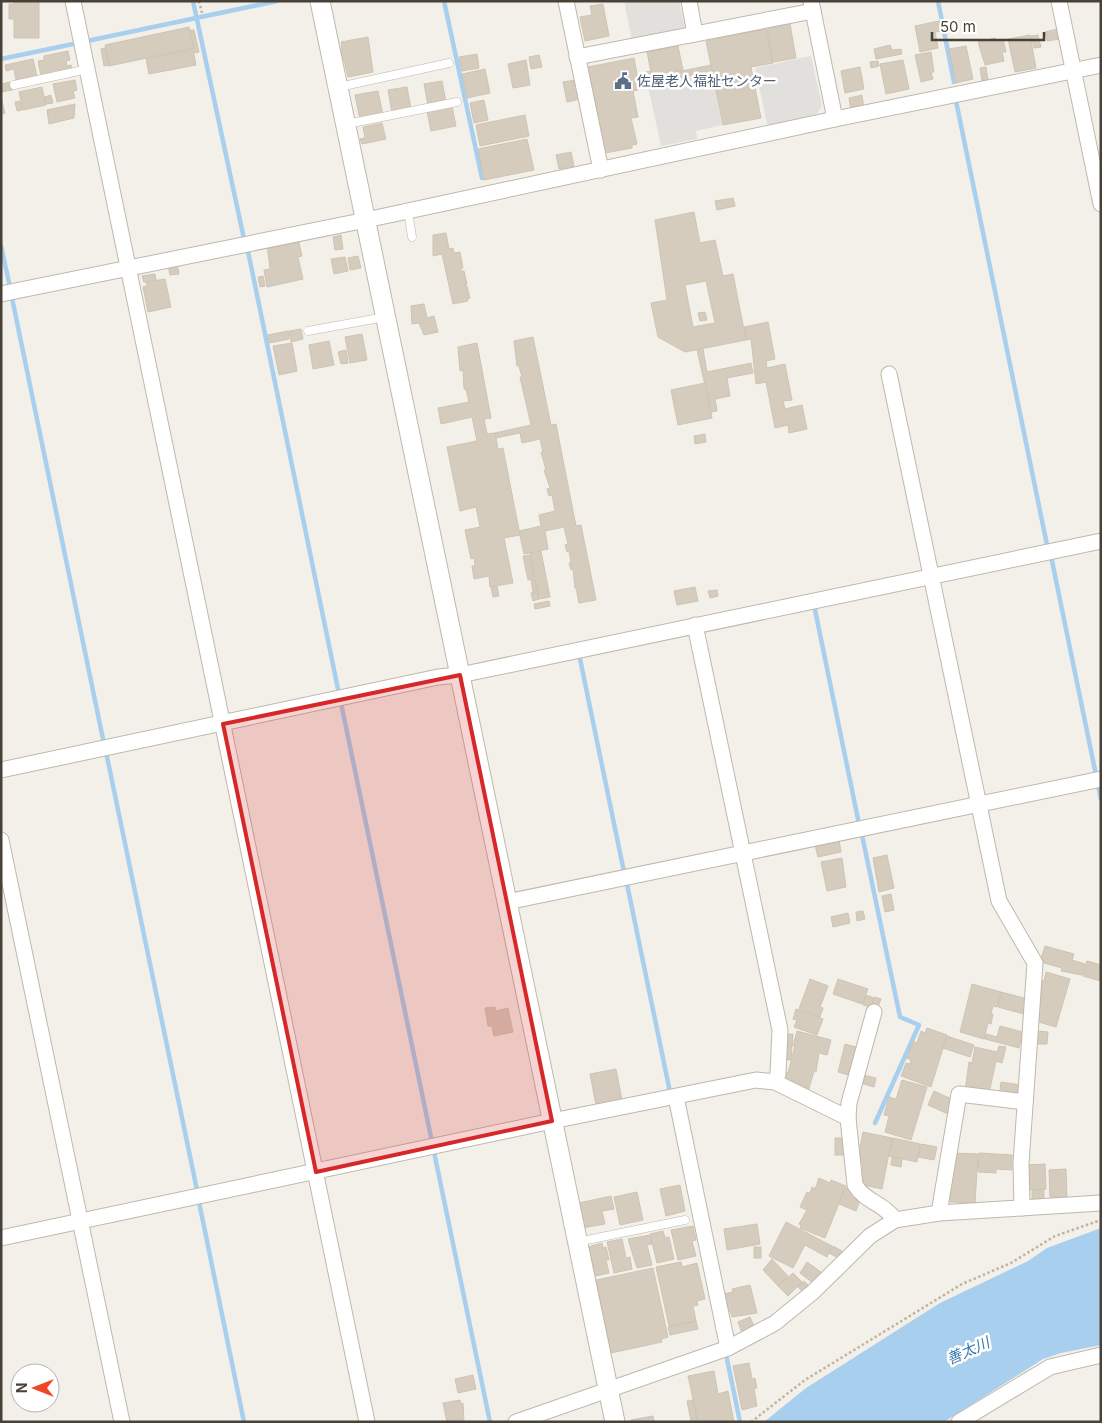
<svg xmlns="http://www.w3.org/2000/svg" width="1102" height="1423" font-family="Inter,'Noto Sans JP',sans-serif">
  <rect width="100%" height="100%" fill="#f3f0e9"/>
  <g fill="#e2e0dd">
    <polygon points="624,1 679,1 685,28 681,34 633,45"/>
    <polygon points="811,56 822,106 814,118 768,128 755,68"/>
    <polygon points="712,72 722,125 696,131 697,139 661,146 648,86"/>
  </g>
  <polygon fill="#a8cfed" points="1101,1228 1101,1345 1061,1353 1043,1359 944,1422 764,1422 806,1388 940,1303 1028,1261 1047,1248"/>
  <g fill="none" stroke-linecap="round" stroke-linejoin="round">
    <g stroke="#a8cfed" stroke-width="4.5">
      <polyline points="193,1 244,239"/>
      <polyline points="444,1 482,178"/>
      <polyline points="938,1 954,82"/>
      <polyline points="87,41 277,1"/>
      <polyline points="1,59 78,43"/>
      <polyline points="956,101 1047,545"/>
      <polyline points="1,246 10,287"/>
      <polyline points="248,251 339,694"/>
      <polyline points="12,298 104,744"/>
      <polyline points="1051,556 1096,775"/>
      <polyline points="814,605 859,824"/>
      <polyline points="579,654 624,872"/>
      <polyline points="341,703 432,1142"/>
      <polyline points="106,752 197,1190"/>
      <polyline points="1098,785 1101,799"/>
      <polyline points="862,835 900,1017 919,1025 875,1123"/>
      <polyline points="627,884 670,1092"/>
      <polyline points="434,1152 490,1422"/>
      <polyline points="199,1202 244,1422"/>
      <polyline points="727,1359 740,1422"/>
    </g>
  </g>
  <g fill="#d5ccbe" stroke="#cfc4b2" fill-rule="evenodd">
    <polygon points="14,1 39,1 39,38 14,38 14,19 9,19 9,4 14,4"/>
    <polygon points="603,4 609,36 585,41 580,17 592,15 590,6"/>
    <polygon points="939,21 942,31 935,32 938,48 920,52 915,26"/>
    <polygon points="790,24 796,58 773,62 767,29"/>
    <polygon points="189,27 194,48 109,66 105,45"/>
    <polygon points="766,29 773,63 751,67 761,118 723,125 706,41"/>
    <polygon points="1058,29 1060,39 1047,41 1045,32"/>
    <polygon points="190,30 194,30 199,52 195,53"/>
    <polygon points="1030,35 1036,68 1015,72 1008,39"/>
    <polygon points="1038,35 1041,47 1034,48 1031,36"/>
    <polygon points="368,37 373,72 348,77 344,60 341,61 339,50 342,50 341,42"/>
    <polygon points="995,38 996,41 1003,39 1006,52 1002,52 1004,61 985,65 978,42"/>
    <polygon points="890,45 892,50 901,49 902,54 876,59 874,49"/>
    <polygon points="678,46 683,70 652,77 647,52"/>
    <polygon points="966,46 973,79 956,83 949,49"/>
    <polygon points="105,48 109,65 104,66 101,49"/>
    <polygon points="193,49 196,65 149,74 146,59"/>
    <polygon points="68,51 70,60 66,61 67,66 71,65 72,69 41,76 38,61 44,60 44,56"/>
    <polygon points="931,52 934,72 931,72 933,79 921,82 915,55"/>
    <polygon points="477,54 479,68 462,71 459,57"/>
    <polygon points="539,55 542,67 531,69 529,57"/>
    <polygon points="634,58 639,85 638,90 633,91 638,117 631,118 637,144 632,145 632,148 605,153 588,67"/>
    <polygon points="33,59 37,76 16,80 14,69 6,71 5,65"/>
    <polygon points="526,60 530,85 513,88 508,64"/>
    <polygon points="903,60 909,89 886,94 880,64"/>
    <polygon points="878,61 879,66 871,68 870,62"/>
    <polygon points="711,65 712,71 646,85 648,78"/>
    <polygon points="860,67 864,89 845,93 841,71"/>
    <polygon points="986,67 988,80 982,81 980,68"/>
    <polygon points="485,69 490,93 467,98 462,74"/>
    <polygon points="651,71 651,74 649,75 645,83 640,85 639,81 642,80 646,72"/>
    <polygon points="75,80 77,90 73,91 75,98 57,102 53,84"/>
    <polygon points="576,80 580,99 567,102 563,82"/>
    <polygon points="442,81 446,102 428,105 424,84"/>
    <polygon points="10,82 12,90 1,92 1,84"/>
    <polygon points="42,87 46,105 23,110 19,92"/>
    <polygon points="407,87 411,109 392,113 388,90"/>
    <polygon points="378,91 383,115 360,120 355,95"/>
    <polygon points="51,95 53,103 46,104 45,97"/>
    <polygon points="862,95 864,109 851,111 849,98"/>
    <polygon points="1,98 5,113 1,114"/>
    <polygon points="484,100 488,120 474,123 470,103"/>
    <polygon points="20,101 22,110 17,111 15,102"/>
    <polygon points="75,104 74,118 49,124 47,110"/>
    <polygon points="452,106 456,126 431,131 427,111"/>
    <polygon points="525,115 529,136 480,146 476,125"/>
    <polygon points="382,123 386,139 362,144 360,139 365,138 363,127"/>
    <polygon points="527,139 534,170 484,180 478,149"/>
    <polygon points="571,152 574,166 559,169 556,155"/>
    <polygon points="733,198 735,206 717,210 715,201"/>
    <path d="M694,212L700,243L715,240L723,276L733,274L746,340L685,352L658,337L651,303L667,300L655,220ZM706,281L715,323L693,327L685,285Z"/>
    <polygon points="446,233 449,249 453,248 454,253 460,252 463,268 461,268 461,271 464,271 467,284 464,285 467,286 470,298 467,299 468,301 453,304 442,254 433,256 433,235"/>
    <polygon points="341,235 343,249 335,250 333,237"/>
    <polygon points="298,238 302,256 298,257 303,279 267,287 264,270 270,269 267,244"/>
    <polygon points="358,256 361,268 350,270 348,258"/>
    <polygon points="345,257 348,271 334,274 331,259"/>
    <polygon points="177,263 179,274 170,275 168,265"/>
    <polygon points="155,274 156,280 144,282 142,276"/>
    <polygon points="263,276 265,286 260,287 258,277"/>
    <polygon points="165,279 171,307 148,312 143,287 147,286 146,282"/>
    <polygon points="424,304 427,318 434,316 438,332 424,335 419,323 412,324 411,306"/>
    <polygon points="705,312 707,320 700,321 698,313"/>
    <polygon points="768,322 775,359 766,361 767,368 785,364 792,400 783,401 785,409 802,405 807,429 789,433 788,425 775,428 766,382 756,384 751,339 747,340 744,327"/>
    <polygon points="301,329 303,339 291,342 289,331"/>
    <polygon points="288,331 289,339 269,343 268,335"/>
    <polygon points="362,334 367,360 350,363 345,337"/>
    <polygon points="533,337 551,425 556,424 576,526 581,525 596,600 579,603 576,588 575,588 573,569 571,570 569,563 571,563 569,551 567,552 565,545 568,544 564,527 545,531 548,549 524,554 519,531 541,526 539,515 555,511 552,495 549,496 547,489 550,488 544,470 546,470 541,452 543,452 540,439 522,443 520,433 496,438 495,433 531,425 520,377 522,377 519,366 517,366 514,341"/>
    <polygon points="329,341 334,365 313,369 309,345"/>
    <polygon points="292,343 297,371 279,375 273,346"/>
    <polygon points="477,343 491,418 484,419 487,434 495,433 498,449 503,448 520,535 504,538 513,583 490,587 489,576 474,579 472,566 475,566 474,558 471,559 465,530 480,527 476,507 460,511 447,447 477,441 472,417 441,424 438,408 469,402 466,389 464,389 463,370 460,371 458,347"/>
    <polygon points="703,349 707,372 751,363 753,373 727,378 730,396 715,399 717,411 711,412 697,350"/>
    <polygon points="346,350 348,363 341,364 338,352"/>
    <polygon points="705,383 712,418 678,425 671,390"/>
    <polygon points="705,434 706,442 695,444 694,436"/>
    <polygon points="541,551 550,597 539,599 530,553"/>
    <polygon points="530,555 534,579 528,580 523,556"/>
    <polygon points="531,580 535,580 537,591 533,592"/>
    <polygon points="497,586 499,596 493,597 491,587"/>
    <polygon points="695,587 698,601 677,605 674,591"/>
    <polygon points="717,590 718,596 710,598 708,591"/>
    <polygon points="537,592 539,599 533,601 531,593"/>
    <polygon points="549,601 550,606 535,609 534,604"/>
    <polygon points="839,840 841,852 818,857 815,845"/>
    <polygon points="887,855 894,888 879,892 873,858"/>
    <polygon points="842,858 846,887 827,891 821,862"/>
    <polygon points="891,894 894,910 885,912 882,896"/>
    <polygon points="863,911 865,919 857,921 856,912"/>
    <polygon points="848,913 850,923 833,927 831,917"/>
    <polygon points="1045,946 1074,954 1072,960 1085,964 1082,975 1061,971 1062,968 1040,962"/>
    <polygon points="1087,961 1101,965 1101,981 1083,976"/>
    <polygon points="1046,972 1070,979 1056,1027 1035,1021 1041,998 1035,997 1040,980 1044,981"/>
    <polygon points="810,979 828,986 820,1007 823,1008 820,1017 799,1009"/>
    <polygon points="838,979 868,989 862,1004 833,994"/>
    <polygon points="972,984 1001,992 997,1007 993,1006 991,1013 993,1014 991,1024 988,1023 984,1039 960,1032"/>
    <polygon points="1001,992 1028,999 1024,1014 998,1007"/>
    <polygon points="866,995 874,998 871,1007 863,1005"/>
    <polygon points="875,997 881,999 878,1007 872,1005"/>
    <polygon points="495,1007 496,1011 508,1008 513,1032 494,1036 492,1026 488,1026 485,1008"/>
    <polygon points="796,1009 823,1019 817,1035 794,1027 797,1020 793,1019"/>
    <polygon points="1000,1026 1023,1032 1019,1048 985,1039 986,1034 997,1037"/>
    <polygon points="927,1028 947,1035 931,1087 901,1076 906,1063 910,1064 911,1060 907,1058 913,1041 917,1043 921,1031 925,1033"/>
    <polygon points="797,1031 831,1040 827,1055 819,1053 816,1072 814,1071 808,1092 793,1087 794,1082 783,1079 785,1072 788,1073 795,1046 793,1046"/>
    <polygon points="1036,1031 1048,1032 1047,1044 1035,1044"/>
    <polygon points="785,1034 793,1034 792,1047 784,1046"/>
    <polygon points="947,1036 974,1045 970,1057 943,1048"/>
    <polygon points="845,1044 860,1048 852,1076 838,1072"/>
    <polygon points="783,1046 792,1047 791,1060 782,1059"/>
    <polygon points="999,1046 1006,1047 1002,1063 996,1061 989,1093 965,1091 969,1062 972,1063 975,1047 997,1052"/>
    <polygon points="616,1069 622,1100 596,1105 590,1074"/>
    <polygon points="863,1075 876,1078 874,1087 861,1083"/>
    <polygon points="902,1080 927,1087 911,1140 885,1132 889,1116 884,1115 889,1097 896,1099"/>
    <polygon points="1001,1082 1021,1085 1019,1100 999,1098"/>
    <polygon points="934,1091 954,1100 948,1114 928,1105"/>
    <polygon points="863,1132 892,1138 882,1189 859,1184 863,1164 857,1163"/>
    <rect x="835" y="1138" width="9" height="17"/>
    <polygon points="893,1138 920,1144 917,1162 889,1156"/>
    <polygon points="921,1144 937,1147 934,1160 918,1157"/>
    <polygon points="954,1153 978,1154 975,1203 950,1202"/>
    <polygon points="979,1153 1012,1155 1012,1170 996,1169 996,1173 978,1172"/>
    <polygon points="892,1157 902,1159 901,1167 891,1165"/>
    <polygon points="1045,1164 1046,1189 1026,1190 1025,1165"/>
    <polygon points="1066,1169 1067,1197 1050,1197 1049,1170"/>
    <polygon points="819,1178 830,1183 831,1180 846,1186 825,1238 800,1228 801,1225 799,1224 807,1210 800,1207 807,1192 810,1193 812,1187 815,1189"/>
    <polygon points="680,1185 685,1211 666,1216 660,1189"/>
    <polygon points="845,1188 854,1191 851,1197 860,1200 856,1211 839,1204"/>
    <polygon points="1044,1189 1044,1201 1032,1202 1032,1190"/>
    <polygon points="637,1192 643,1220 620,1225 614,1197"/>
    <polygon points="611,1196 614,1209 602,1211 605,1224 582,1228 579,1203"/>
    <polygon points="786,1222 832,1246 827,1257 805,1245 793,1268 769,1256"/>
    <polygon points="757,1224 760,1244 727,1250 724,1229"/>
    <polygon points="693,1226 696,1240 692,1241 696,1256 678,1260 671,1230"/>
    <polygon points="663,1231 665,1238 669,1237 674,1259 657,1263 650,1234"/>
    <polygon points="650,1235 652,1244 647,1245 652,1265 637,1268 628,1239"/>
    <polygon points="622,1239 626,1258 630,1257 632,1269 614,1273 607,1242"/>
    <polygon points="602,1243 603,1248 606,1247 609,1260 606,1260 609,1273 595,1276 588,1247"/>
    <polygon points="833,1246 842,1251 838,1258 829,1253"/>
    <rect x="754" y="1247" width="7" height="11"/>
    <polygon points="772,1259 788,1276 778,1286 763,1270"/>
    <polygon points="681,1262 682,1267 697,1263 705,1299 697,1301 698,1305 693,1306 696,1321 669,1326 656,1267"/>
    <polygon points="807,1262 821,1272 813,1283 800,1273"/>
    <polygon points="653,1268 668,1337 661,1339 662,1342 611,1353 596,1280"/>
    <polygon points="793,1273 802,1282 788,1296 778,1286"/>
    <polygon points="804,1281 809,1286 803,1292 798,1287"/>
    <polygon points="750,1285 757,1313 732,1317 730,1310 725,1311 722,1294 733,1292 732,1289"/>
    <polygon points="750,1317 755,1328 742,1333 738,1322"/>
    <polygon points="696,1321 698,1329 670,1335 668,1327"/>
    <polygon points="749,1363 752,1379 755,1378 757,1388 754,1389 757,1406 742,1410 733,1366"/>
    <polygon points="714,1371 718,1394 728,1391 734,1422 698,1422 688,1376"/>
    <polygon points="473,1375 476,1389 458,1393 455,1379"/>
    <polygon points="460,1400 461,1404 463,1403 464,1422 447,1422 443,1403"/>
    <polygon points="693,1400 697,1420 691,1421 687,1401"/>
    <polygon points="653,1416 654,1422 631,1422 631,1420"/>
  </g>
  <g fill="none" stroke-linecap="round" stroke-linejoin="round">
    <g stroke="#bfb8ab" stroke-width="9">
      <g id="service">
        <polyline points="14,85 88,69"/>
        <polyline points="339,87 449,63"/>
        <polyline points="347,124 457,102"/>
        <polyline points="408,211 412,237"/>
        <polyline points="308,331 385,317"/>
        <polyline points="577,1242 685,1220"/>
      </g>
    </g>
    <g stroke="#bfb8ab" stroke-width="17">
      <g id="minor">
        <polyline points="73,1 367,1422"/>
        <polyline points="566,1 601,170"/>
        <polyline points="689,1 695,34"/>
        <polyline points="811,1 835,119"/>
        <polyline points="1059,1 1101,204"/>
        <polyline points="577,57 813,11"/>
        <polyline points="1,294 366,220 835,119 1101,65"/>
        <polyline points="889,374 999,901 1035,963 1021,1163 1022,1208"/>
        <polyline points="1,770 438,677 460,675 1101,541"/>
        <polyline points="1,840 122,1422"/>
        <polyline points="507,902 1101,779"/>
        <path d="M775,1082L848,1118L855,1185C865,1202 884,1203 895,1220"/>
        <polyline points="676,1097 728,1348"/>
        <polyline points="848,1118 849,1103 874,1012"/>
        <polyline points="939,1213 959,1094 1025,1102"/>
        <polyline points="1,1238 552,1121 756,1080 775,1082 778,1074 780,1030 695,625"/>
        <polyline points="516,1422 728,1348 775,1323 813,1292 870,1236 895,1220 939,1213 1101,1203"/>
        <polyline points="959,1422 1050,1367 1101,1355"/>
      </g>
    </g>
    <g stroke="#bfb8ab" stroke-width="21">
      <polyline id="tertiary" points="320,1 615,1422"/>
    </g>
    <g stroke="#c0b49d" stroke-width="2.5" stroke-dasharray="2.5 2.5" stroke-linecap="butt">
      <polyline points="199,1 202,13"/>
      <polyline points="751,1422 805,1380 962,1284 1011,1263 1055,1236 1101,1220"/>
    </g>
    <use href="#service" stroke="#fff" stroke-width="8"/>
    <use href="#minor" stroke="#fff" stroke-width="15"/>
    <use href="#tertiary" stroke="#fff" stroke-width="19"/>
  </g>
  <path fill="#d62828" fill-opacity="0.2" stroke="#d62828" stroke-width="4" stroke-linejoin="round" d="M460,675L552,1121L316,1172L223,724Z"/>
  <defs>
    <g id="civic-bare" transform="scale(1.35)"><path d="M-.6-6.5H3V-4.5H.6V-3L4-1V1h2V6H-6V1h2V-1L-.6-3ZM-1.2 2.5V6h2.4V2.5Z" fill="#5c6f8a" stroke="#fff" stroke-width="2.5" paint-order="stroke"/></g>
  </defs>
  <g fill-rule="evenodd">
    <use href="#civic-bare" x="623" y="81"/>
  </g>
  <g text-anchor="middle" stroke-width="5" stroke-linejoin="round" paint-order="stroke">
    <g font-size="14" fill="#4e5e75" stroke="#fff" text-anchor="start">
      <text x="637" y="86">佐屋老人福祉センター</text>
    </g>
    <g font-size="15" font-style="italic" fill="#3578ae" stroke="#fff">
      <text transform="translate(968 1351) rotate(-24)" y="5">善太川</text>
    </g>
  </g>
  <rect width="1102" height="1423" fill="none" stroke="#474137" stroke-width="5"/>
  <g transform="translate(35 1388) rotate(270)"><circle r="24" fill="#ffffff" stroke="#b5b3af"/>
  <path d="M0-4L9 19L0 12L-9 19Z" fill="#f04623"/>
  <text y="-8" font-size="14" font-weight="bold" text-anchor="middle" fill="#474137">N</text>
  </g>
  <path d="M932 32v8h112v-8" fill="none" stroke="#474137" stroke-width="2.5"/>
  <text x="940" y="32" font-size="15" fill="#474137" stroke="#ffffff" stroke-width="4" paint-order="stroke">50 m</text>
</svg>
